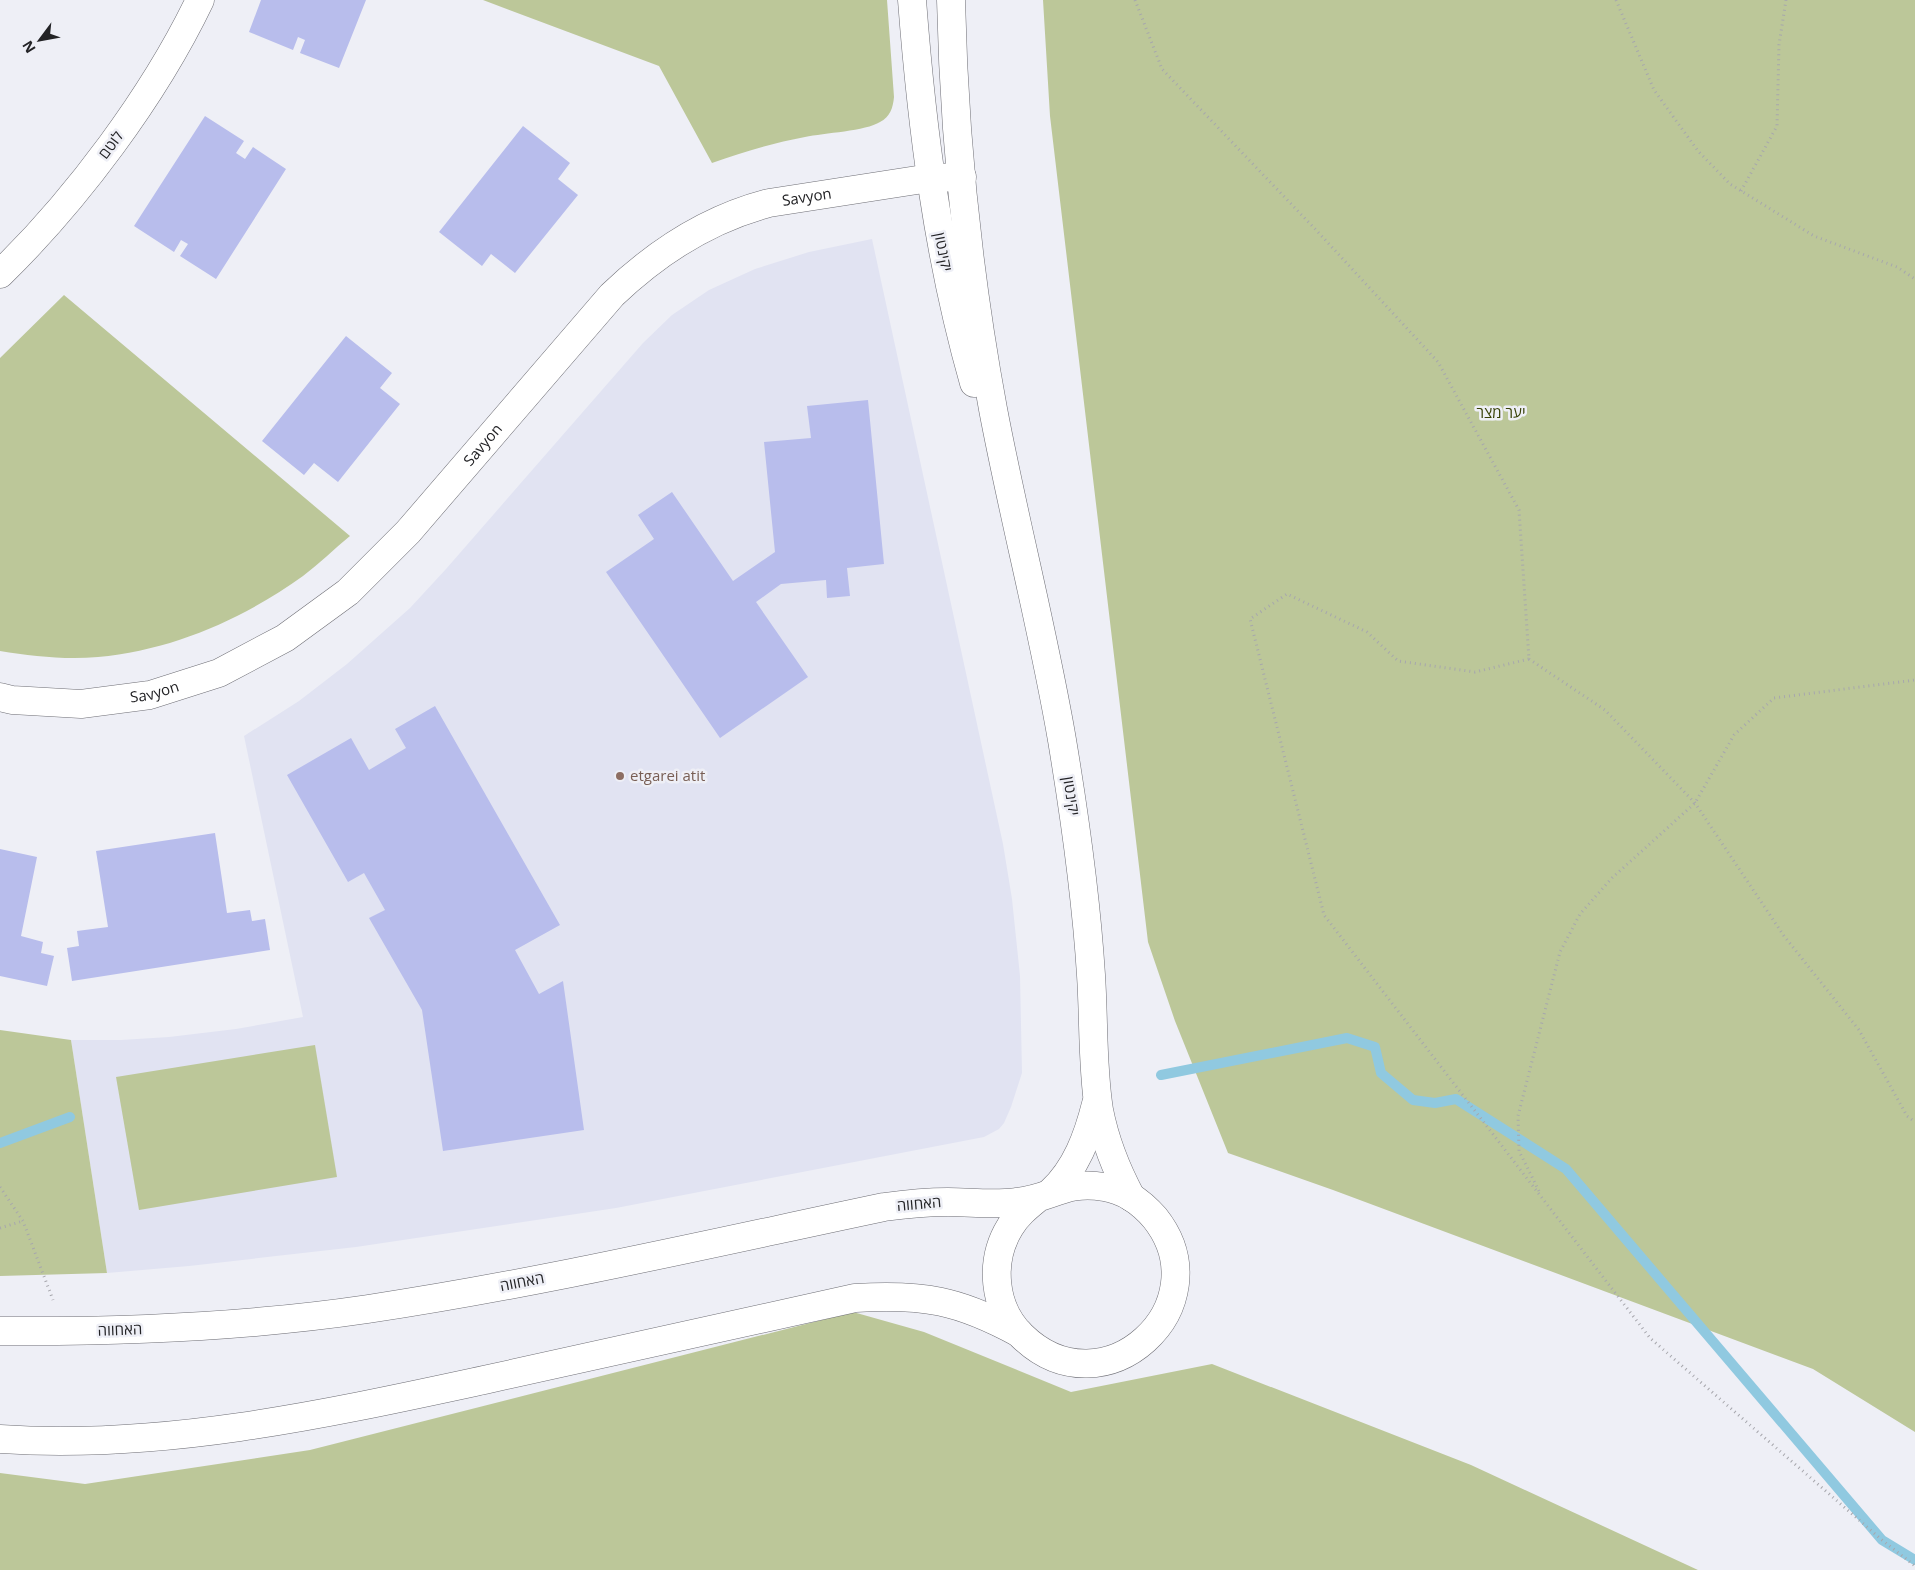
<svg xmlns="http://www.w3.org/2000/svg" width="1915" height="1570" font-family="'Open Sans',Heebo,sans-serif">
  <rect width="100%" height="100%" fill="#eeeff6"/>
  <polygon fill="#e1e3f2" points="872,239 1003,844 1012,899 1020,976 1022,1073 1011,1107 1004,1123 999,1129 984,1137 616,1208 356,1247 189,1266 107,1273 71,1040 121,1040 169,1037 236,1029 303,1017 244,736 299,701 347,664 410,608 446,569 643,343 672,315 709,290 755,269 809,252"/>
  <g fill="#bcc799">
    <path d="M483,0H887L894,97C893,108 890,117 880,122C866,131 824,133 805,137C773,143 743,152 712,163L659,66Z"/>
    <polygon points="1043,0 1915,0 1915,1432 1813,1369 1333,1190 1228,1153 1175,1021 1148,942 1050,116"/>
    <path d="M64,295L350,536C334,549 319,564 303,576C243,619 173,650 98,657C65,660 32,656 0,651V358Z"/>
    <polygon points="0,1030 71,1040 107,1273 0,1276"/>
    <polygon points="315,1045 337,1177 139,1210 116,1077"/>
    <polygon points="853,1312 924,1332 1071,1392 1212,1364 1471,1465 1698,1570 0,1570 0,1473 85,1484 310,1450"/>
  </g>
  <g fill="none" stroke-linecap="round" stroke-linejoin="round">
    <g stroke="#90c9e0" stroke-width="10">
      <polyline points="1161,1075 1347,1038 1375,1047 1381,1073 1413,1100 1435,1103 1456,1099 1566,1169 1882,1540 1915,1560"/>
      <polyline points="0,1143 70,1117"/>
    </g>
  </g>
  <g fill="#b8bdec">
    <polygon points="261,0 366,0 339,68 300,53 305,40 298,37 293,50 249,32"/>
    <polygon points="205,116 244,141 236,153 245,159 253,147 286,169 216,279 180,256 188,244 181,240 174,252 134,226"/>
    <polygon points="523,126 570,163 558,179 578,195 515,273 491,254 482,266 439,232"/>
    <polygon points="346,336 392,373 380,388 400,404 338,482 314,463 304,475 262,441"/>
    <polygon points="868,400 884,564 847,568 850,596 827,598 826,580 781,584 756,602 808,677 720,738 606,572 654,539 638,515 672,492 733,581 775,552 764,442 811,438 807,406"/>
    <polygon points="435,706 560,925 515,950 539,994 563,981 584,1130 443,1151 422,1010 369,918 385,910 364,873 348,882 287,775 351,738 369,770 406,748 395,729"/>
    <polygon points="215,833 227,913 250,910 252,921 265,919 270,950 72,981 67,948 79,946 77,931 108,927 96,851"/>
    <polygon points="0,849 37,857 21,936 43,942 41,953 54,956 47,986 0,976"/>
  </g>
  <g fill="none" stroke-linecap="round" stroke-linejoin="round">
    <g stroke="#6e6e75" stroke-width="29">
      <g id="minor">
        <path d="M912,0C922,130 938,257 974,383"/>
        <path d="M951,0C954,137 968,274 993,409C1014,520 1043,629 1062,740C1075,818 1086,896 1091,975C1094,1019 1092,1066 1099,1110C1105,1141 1116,1169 1131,1197"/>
        <path d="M0,274C76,200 154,96 200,0"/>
        <path id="s1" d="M0,697L12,700L81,704L150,695L219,673L285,638L348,592L408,532L612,295C657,252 707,219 769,203L930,178L962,177"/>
        <path d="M1051,1192C1076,1169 1088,1136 1096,1104"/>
      </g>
    </g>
    <g stroke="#6e6e75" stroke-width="29">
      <g id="major">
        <path d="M0,1331C123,1332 246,1327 368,1309C541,1283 713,1243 884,1207C906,1204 927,1202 948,1202C971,1202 994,1205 1016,1202C1051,1199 1065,1180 1104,1187C1124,1190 1142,1203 1155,1218C1224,1305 1104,1416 1022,1336C993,1308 989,1261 1010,1227C1017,1215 1027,1207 1038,1198"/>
        <path d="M0,1439C163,1450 326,1414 484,1380C608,1352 732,1325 855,1298C924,1294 958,1300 1019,1333"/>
      </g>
    </g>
    <g stroke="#a7a7ad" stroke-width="3" stroke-dasharray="1 4" stroke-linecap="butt">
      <polyline points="1135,0 1162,69 1317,231 1438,362 1519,510 1529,659 1475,672 1398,661 1367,632 1287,594 1250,619 1324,915 1650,1338 1882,1540 1915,1566"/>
      <polyline points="1616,0 1654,90 1698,151 1730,184 1814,236 1897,267 1915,279"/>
      <polyline points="1741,191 1777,126 1779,45 1786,0"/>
      <polyline points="1529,659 1605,710 1695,803 1784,936 1859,1030 1907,1116 1915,1122"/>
      <polyline points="0,1187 23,1221 53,1300"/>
      <polyline points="1539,1191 1519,1151 1518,1116 1560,952 1580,914 1612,878 1695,803 1734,735 1774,698 1915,680"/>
      <polyline points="0,1228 23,1221"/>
    </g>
    <use href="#minor" stroke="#fff" stroke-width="28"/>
    <use href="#major" stroke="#fff" stroke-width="28"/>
  </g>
  <circle fill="#8d6e63" stroke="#eeeff6" stroke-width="2" cx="620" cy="776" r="5"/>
  <g text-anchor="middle" stroke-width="5" stroke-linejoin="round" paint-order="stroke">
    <g font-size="15" fill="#232326" stroke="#eeeff6">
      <text transform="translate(111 145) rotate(-53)" y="5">לוטם</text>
      <text dy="5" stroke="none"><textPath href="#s1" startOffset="996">Savyon</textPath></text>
      <text transform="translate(943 252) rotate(79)" y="5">יקינטון</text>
      <text dy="5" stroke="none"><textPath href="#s1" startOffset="576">Savyon</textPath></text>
      <text dy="5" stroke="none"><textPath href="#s1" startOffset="156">Savyon</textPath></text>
      <text transform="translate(1071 796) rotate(81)" y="5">יקינטון</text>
      <text transform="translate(919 1204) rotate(-5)" y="5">האחווה</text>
      <text transform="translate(522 1282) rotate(-11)" y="5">האחווה</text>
      <text transform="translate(120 1330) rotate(-2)" y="5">האחווה</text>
    </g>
    <g font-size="15" fill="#384107" stroke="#eeeff6">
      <text x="1501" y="418">יער מצר</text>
    </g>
    <g font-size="15" fill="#785e54" stroke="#eeeff6" text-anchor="start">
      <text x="630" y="781">etgarei atit</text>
    </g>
  </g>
  <g transform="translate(40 40) rotate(238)" stroke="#eeeff6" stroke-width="4" paint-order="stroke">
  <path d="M0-4L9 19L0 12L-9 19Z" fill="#232326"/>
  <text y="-8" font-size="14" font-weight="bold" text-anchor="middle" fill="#232326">N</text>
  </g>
</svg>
